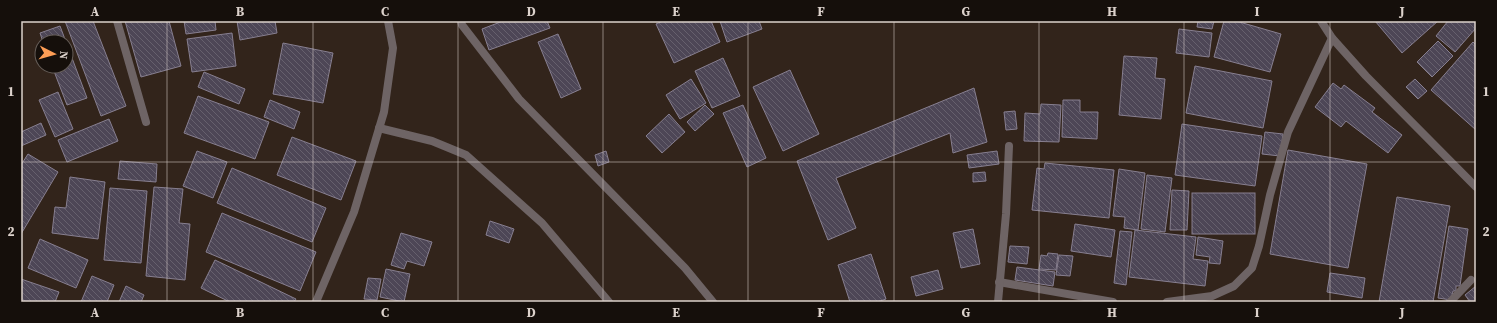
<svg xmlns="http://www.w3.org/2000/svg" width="1497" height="323" font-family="'Source Serif 4',serif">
  <defs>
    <pattern id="building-back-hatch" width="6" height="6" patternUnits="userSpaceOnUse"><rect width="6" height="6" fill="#4d4656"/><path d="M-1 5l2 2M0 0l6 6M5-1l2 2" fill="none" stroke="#66606d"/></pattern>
  </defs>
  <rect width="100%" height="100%" fill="#32241b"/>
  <g fill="url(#building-back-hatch)" stroke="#877f90">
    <polygon points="65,21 93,21 126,106 101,116"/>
    <polygon points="125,21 169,21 181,66 141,77"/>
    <polygon points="184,21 215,21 216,30 186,34"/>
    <polygon points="237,21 275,21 277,33 240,40"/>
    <polygon points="503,21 547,21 550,28 489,50 482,29"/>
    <polygon points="663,21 711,21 720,42 674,63 656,24"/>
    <polygon points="720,21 759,21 762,29 727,42"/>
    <polygon points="1198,21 1214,21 1212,29 1197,27"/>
    <polygon points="1224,21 1236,21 1281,34 1270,72 1214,57"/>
    <polygon points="1375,21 1438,21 1402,53"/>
    <polygon points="1448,21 1476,21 1476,28 1455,52 1436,36"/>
    <polygon points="60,26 87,98 67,105 52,66 66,66 66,42 43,42 40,33"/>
    <polygon points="1179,29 1212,33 1209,57 1176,53"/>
    <polygon points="232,33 236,66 192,72 187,39"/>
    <polygon points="558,34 581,89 561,98 538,42"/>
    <polygon points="1438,41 1453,56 1432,77 1417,62"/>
    <polygon points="1473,42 1476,45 1476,130 1431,90"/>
    <polygon points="283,43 333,53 323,103 273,94"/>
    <polygon points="1124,56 1157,58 1155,78 1165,79 1161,119 1119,115"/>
    <polygon points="723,58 740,96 712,108 695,71"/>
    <polygon points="1195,66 1272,81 1263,128 1186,113"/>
    <polygon points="790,70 819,134 783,151 753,87"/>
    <polygon points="204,72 245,89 239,104 198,87"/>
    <polygon points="691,79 706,103 680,119 666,95"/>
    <polygon points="1415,79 1427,91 1418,99 1406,87"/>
    <polygon points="1333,83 1341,89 1344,85 1375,108 1372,112 1402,135 1388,153 1346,121 1341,127 1315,107"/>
    <polygon points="974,88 987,142 953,153 950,133 836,178 856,228 828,240 797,161"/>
    <polygon points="58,92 73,129 55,137 39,100"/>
    <polygon points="198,96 269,122 255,159 184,133"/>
    <polygon points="270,100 300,112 294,129 264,117"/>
    <polygon points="1063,100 1080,100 1080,112 1098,112 1097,139 1062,137"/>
    <polygon points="1041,104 1061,105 1059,142 1024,141 1025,113 1040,114"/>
    <polygon points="705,105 714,114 695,131 687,122"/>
    <polygon points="743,105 766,158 747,167 723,113"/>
    <polygon points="1015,111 1017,129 1006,130 1004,112"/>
    <polygon points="669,114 685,132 662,153 646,136"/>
    <polygon points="109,119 118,141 67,162 58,140"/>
    <polygon points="41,123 46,135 21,146 21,132"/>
    <polygon points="1182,124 1262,136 1255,186 1175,175"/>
    <polygon points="1265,132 1283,134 1280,156 1262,154"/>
    <polygon points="292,137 356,161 341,200 277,175"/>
    <polygon points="1288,150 1367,164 1348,268 1270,254"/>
    <polygon points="197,151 227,162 213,198 183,186"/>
    <polygon points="606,151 609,162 598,166 595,155"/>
    <polygon points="997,151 999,164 969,168 967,155"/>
    <polygon points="28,154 58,172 21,234 21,165"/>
    <polygon points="120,161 157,164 156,182 118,179"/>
    <polygon points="1045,163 1114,170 1109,218 1032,210 1037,168 1044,169"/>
    <polygon points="232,168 326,208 312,242 217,203"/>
    <polygon points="1119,169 1145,173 1138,230 1124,228 1125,217 1113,216"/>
    <polygon points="985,172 986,181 973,182 973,173"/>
    <polygon points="1147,175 1172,178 1165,232 1141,229"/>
    <polygon points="70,177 105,182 98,239 52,233 55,207 66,208"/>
    <polygon points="154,187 183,189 179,223 190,224 185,280 146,276"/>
    <polygon points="110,188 147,191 141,263 104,260"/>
    <polygon points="1172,190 1189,191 1187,230 1170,230"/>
    <rect x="1192" y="193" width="63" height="41"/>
    <polygon points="1397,197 1450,206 1433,302 1379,302"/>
    <polygon points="222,213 316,252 300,291 206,252"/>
    <polygon points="490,221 514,229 509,243 486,235"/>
    <polygon points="1075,224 1115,230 1111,257 1071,251"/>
    <polygon points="1449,226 1468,229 1460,286 1456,286 1456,291 1453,291 1451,300 1438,298"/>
    <polygon points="973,229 980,264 961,268 953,233"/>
    <polygon points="1135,230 1196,237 1193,259 1208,261 1205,286 1129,277"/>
    <polygon points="1120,231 1132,232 1126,285 1114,283"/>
    <polygon points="401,233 432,242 424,266 407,261 404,269 391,265"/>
    <polygon points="1198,237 1223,241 1220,264 1209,263 1210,257 1196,255"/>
    <polygon points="40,239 88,260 76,288 28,268"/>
    <polygon points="1010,246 1029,247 1027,264 1008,262"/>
    <polygon points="1048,253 1058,254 1056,270 1039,269 1041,255 1047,256"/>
    <polygon points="871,254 886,299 877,302 850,302 838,265"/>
    <polygon points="1059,255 1073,256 1070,276 1056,275"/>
    <polygon points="215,260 296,299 294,302 230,302 201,288"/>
    <polygon points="1017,267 1055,272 1053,286 1015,280"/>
    <polygon points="386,269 410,274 404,302 380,297"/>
    <polygon points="938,270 943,289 916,296 911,277"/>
    <polygon points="1330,273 1365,278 1362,298 1327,292"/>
    <polygon points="92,276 114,285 107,302 81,302"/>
    <polygon points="368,278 381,279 377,300 364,299"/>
    <polygon points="21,279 59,292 55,302 21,302"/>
    <polygon points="126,286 144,295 141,302 119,302"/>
    <polygon points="1476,286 1476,302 1470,302 1465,295"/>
  </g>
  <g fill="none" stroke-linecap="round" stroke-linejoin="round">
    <g stroke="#6e6465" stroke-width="8">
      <polyline points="117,21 146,122"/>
      <polyline points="461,21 462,25 519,99 685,268 713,302"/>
      <polyline points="1321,21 1332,38 1366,76 1476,187"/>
      <polyline points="379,128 432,141 466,155 542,223 609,302"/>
      <polyline points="999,282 1113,302"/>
      <polyline points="316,302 354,212 384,112 393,48 388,21"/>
      <polyline points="998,302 1006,214 1009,146"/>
      <polyline points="1167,302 1212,296 1234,286 1252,268 1259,246 1270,195 1288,132 1332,38"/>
      <polyline points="1450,302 1471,280"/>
    </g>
  </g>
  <path fill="none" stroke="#dcd2cc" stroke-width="1" stroke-opacity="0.55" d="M167,21V302M313,21V302M458,21V302M603,21V302M748,21V302M894,21V302M1039,21V302M1184,21V302M1330,21V302M21,162H1476"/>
  <rect width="1497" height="323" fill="none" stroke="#150f0b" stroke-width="44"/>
  <g transform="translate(54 54) rotate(96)"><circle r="19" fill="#150f0b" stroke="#655d58"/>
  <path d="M0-3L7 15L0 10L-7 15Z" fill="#fd9d55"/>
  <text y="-6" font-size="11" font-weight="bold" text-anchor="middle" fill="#dcd2cc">N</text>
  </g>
  <rect x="22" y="22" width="1453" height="279" fill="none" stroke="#dcd2cc" stroke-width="1.5"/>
  <g font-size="13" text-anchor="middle" font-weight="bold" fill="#dcd2cc">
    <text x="95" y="16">A</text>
    <text x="240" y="16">B</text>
    <text x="385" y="16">C</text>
    <text x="531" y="16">D</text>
    <text x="676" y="16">E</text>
    <text x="821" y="16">F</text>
    <text x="966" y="16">G</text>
    <text x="1112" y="16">H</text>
    <text x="1257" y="16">I</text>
    <text x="1402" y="16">J</text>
    <text x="11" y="96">1</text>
    <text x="1486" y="96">1</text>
    <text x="11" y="236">2</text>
    <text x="1486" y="236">2</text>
    <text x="95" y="317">A</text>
    <text x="240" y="317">B</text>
    <text x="385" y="317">C</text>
    <text x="531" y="317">D</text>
    <text x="676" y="317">E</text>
    <text x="821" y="317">F</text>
    <text x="966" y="317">G</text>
    <text x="1112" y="317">H</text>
    <text x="1257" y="317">I</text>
    <text x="1402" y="317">J</text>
  </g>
</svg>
